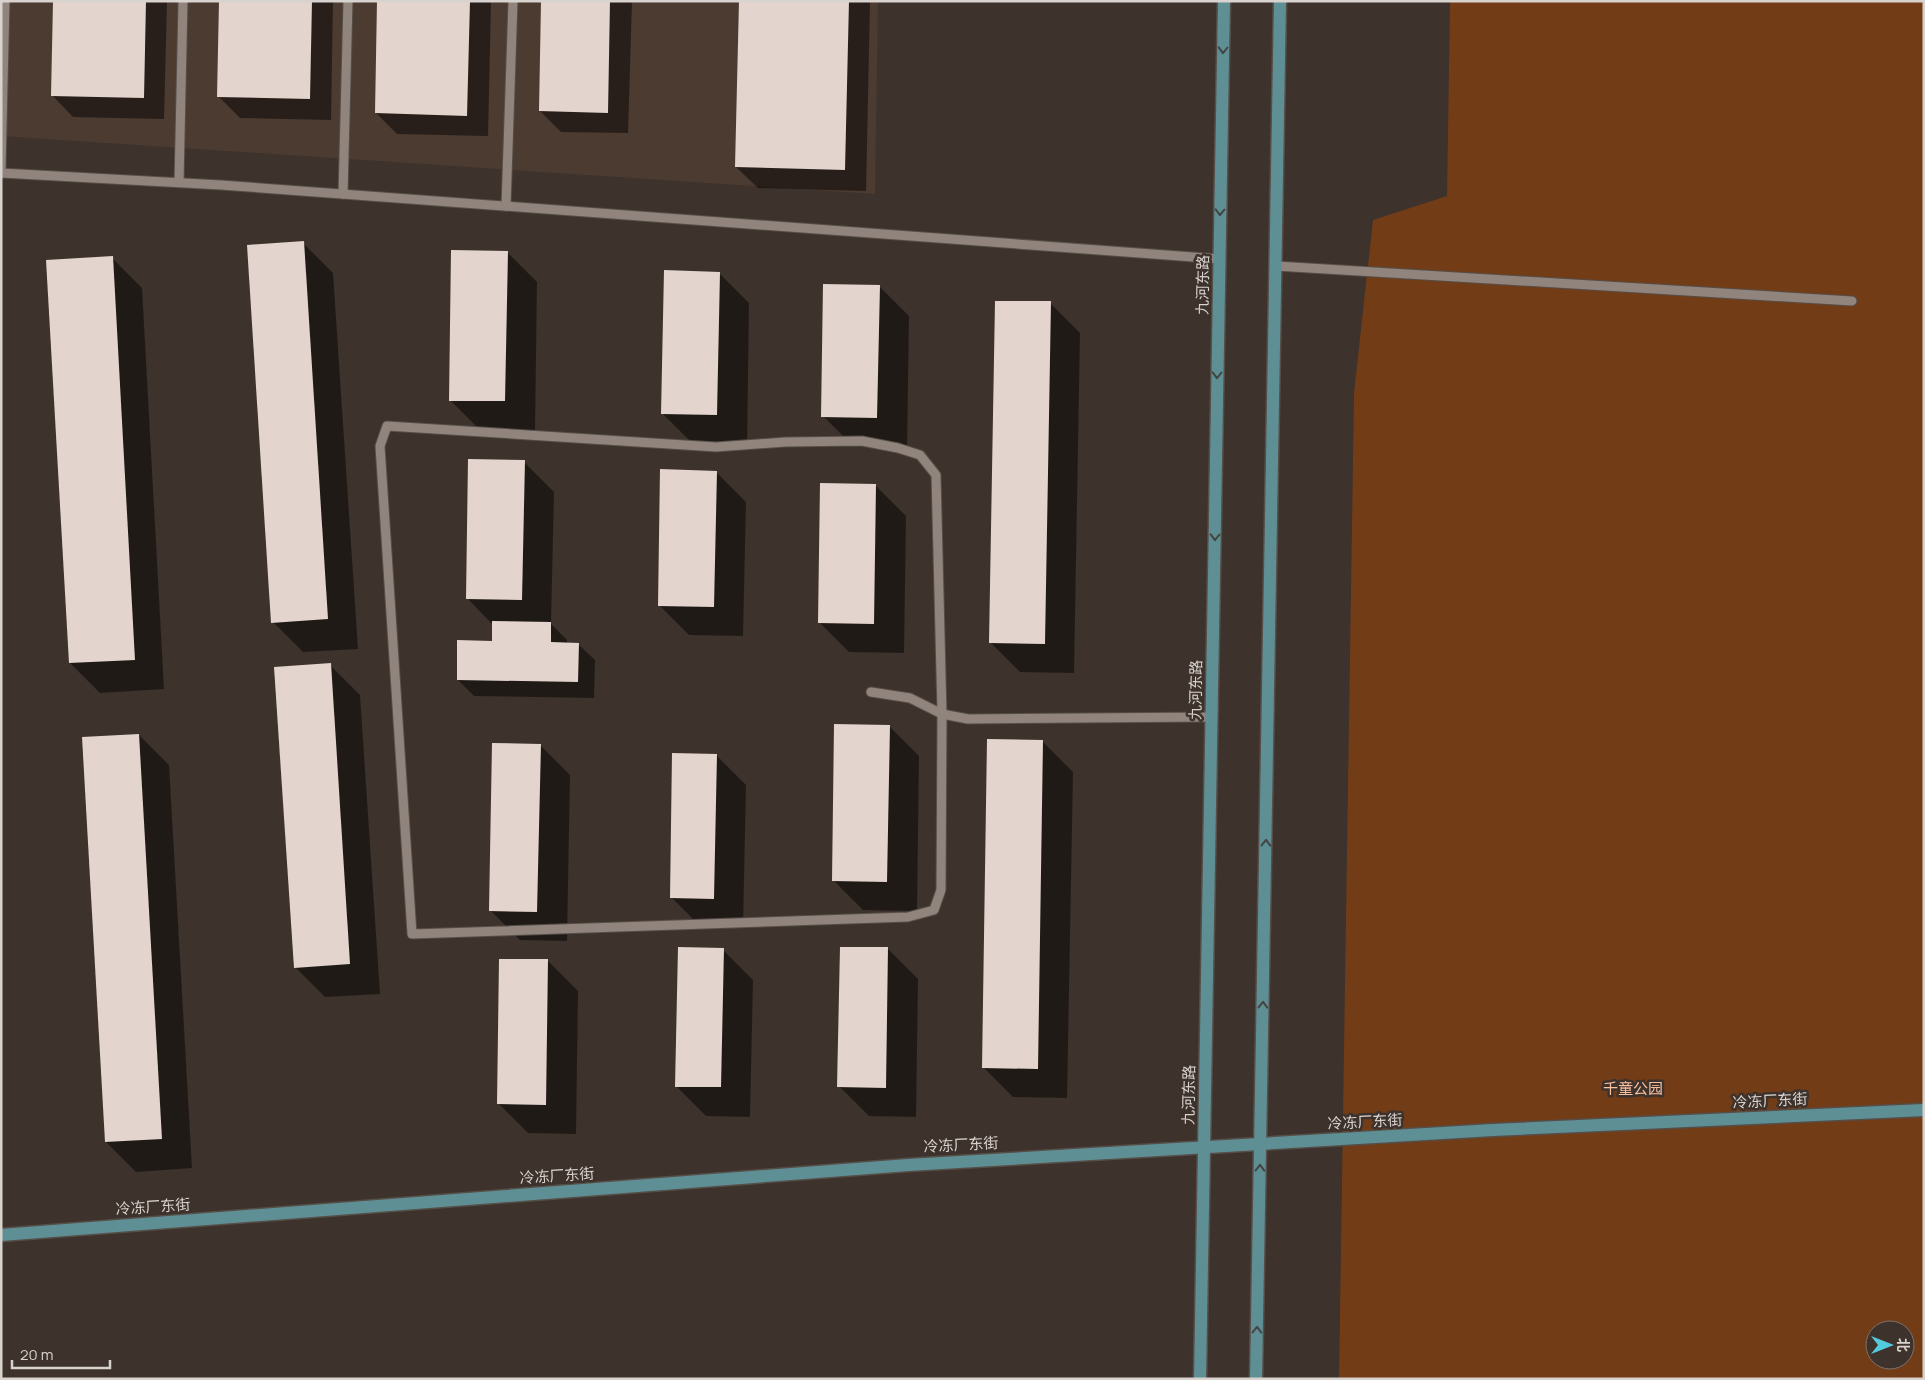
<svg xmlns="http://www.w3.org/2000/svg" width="1925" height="1380" font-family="Manrope,'Noto Sans SC',sans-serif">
  <rect width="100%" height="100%" fill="#3d322c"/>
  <polygon fill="#4b3b31" points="1,1 878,1 875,194 1,136"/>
  <path fill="#723c17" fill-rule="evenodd" d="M1450,1H1923L1924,1379H1339L1354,393L1373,220L1447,196ZM1875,1330H1905V1360H1875Z"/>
  <g fill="#0007">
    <polygon points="54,1 167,1 164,119 73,117 52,95"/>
    <polygon points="220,1 333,1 331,120 240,118 218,96"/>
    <polygon points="378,1 491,1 488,136 397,134 376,113"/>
    <polygon points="542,1 632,1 628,133 561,132 540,111"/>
    <polygon points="740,1 870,1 866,191 758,188 736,167"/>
    <polygon points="303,243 333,273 358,649 303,652 273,622"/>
    <polygon points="507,252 537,282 535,431 480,430 450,400"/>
    <polygon points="112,258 142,288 164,689 100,693 70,663"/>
    <polygon points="719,273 749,303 747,444 692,443 662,413"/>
    <polygon points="879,286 909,316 907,447 853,446 823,416"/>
    <polygon points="1050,303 1080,333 1074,673 1020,672 990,642"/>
    <polygon points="524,462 554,492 551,624 567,640 567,644 578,644 595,660 594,698 474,696 458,680 493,642 493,625 467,598"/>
    <polygon points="716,472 746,502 743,636 689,635 659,605"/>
    <polygon points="876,486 906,516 904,653 849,652 819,622"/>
    <polygon points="330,665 360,695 380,994 325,997 295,967"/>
    <polygon points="889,726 919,756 917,911 863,910 833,880"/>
    <polygon points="139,735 169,765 192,1168 136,1172 106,1142"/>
    <polygon points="1043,742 1073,772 1067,1098 1013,1097 983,1067"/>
    <polygon points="540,745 570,775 567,941 520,940 490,910"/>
    <polygon points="716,755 746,785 743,928 701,927 671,897"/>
    <polygon points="888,949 918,979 916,1117 869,1116 839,1086"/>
    <polygon points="723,950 753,980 750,1117 706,1116 676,1086"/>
    <polygon points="548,961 578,991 576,1134 528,1133 498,1103"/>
  </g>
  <g fill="#e3d5cd">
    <polygon points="53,1 146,1 144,98 51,96"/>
    <polygon points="219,1 312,1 310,99 217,97"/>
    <polygon points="377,1 470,1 467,116 375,113"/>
    <polygon points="541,1 610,1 608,113 539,111"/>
    <polygon points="739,1 849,1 845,170 735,167"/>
    <polygon points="304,241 328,619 271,623 247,245"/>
    <polygon points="451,250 508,251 505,401 449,401"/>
    <polygon points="113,256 135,660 69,663 46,260"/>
    <polygon points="664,270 720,272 717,415 661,414"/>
    <polygon points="823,284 880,285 877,418 821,417"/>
    <polygon points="995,301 1051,301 1045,644 989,643"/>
    <polygon points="468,459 525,460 522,600 466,599"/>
    <polygon points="660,469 717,471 714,607 658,606"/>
    <polygon points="820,483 876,484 874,624 818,623"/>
    <polygon points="492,621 551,622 551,642 579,643 578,682 457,680 457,640 492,641"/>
    <polygon points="331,663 350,964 294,968 274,667"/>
    <polygon points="834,724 890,725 887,882 832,881"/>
    <polygon points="139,734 162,1139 105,1142 82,737"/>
    <polygon points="987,739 1043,740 1038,1069 982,1068"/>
    <polygon points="492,743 541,744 537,912 489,911"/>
    <polygon points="672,753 717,754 714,899 670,898"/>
    <polygon points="678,947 724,948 721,1087 675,1087"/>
    <polygon points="840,947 888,947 886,1088 837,1087"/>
    <polygon points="499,959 548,959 546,1105 497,1104"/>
  </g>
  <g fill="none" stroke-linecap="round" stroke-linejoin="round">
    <g stroke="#564e48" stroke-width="11">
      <g id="minor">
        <polyline points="1,169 5,1"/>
        <polyline points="1,173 221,185 1220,259"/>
        <polyline points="179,182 183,1"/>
        <polyline points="343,194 348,1"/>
        <polyline points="506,206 513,1"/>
        <polyline points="1276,266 1852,301"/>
        <polygon points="387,426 716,447 785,442 862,441 898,448 920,455 936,475 942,714 941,890 934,910 908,917 412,934 380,446"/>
        <polyline points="871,692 910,698 942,714 968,719 1211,717"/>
      </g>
    </g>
    <g stroke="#564e48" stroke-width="15">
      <g id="major">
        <polyline points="1,1235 908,1165 1493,1130 1924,1110"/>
        <polyline points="1200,1379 1224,1"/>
        <polyline points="1256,1379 1280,1"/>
      </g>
    </g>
    <use href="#minor" stroke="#90847d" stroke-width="9"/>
    <use href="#major" stroke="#5e8f94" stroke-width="12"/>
  </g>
  <defs><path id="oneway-chevron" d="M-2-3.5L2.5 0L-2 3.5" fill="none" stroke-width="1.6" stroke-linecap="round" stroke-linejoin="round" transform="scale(1.25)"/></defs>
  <g stroke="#444541">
    <use href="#oneway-chevron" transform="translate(1223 50) rotate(91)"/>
    <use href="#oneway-chevron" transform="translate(1220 212) rotate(91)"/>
    <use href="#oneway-chevron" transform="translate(1217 375) rotate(91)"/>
    <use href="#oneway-chevron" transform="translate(1215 537) rotate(91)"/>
    <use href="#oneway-chevron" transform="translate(1266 843) rotate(-89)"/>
    <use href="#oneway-chevron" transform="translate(1263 1005) rotate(-89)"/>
    <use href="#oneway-chevron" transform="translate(1260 1168) rotate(-89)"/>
    <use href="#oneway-chevron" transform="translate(1257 1330) rotate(-89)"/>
  </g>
  <g text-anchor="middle" stroke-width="5" stroke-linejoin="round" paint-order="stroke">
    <g font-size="15" fill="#d9d3cf" stroke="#3d322c">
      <text transform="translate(1203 285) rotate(-89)" y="5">九河东路</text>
      <text transform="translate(1196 690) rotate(-89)" y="5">九河东路</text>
      <text transform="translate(1189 1095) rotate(-89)" y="5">九河东路</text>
      <text transform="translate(1770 1101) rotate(-3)" y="5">冷冻厂东街</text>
      <text transform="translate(1365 1122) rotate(-3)" y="5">冷冻厂东街</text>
      <text transform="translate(961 1145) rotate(-3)" y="5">冷冻厂东街</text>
      <text transform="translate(557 1176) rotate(-4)" y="5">冷冻厂东街</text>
      <text transform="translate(153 1207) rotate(-4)" y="5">冷冻厂东街</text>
    </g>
    <g font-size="15" fill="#fac09e" stroke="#3d322c">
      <text x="1633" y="1094">千童公园</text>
    </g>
  </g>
  <rect width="1925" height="1380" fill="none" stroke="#d9d3cf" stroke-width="5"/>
  <g transform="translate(1890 1345) rotate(90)"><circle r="24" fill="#3d322c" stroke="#7b726d"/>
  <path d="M0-4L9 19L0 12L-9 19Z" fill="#54cadd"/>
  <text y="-8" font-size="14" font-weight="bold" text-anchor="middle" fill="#d9d3cf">北</text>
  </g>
  <path d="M12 1360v8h98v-8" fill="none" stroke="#d9d3cf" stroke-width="2.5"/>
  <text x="20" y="1360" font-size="15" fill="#d9d3cf" stroke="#3d322c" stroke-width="4" paint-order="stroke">20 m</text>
</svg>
